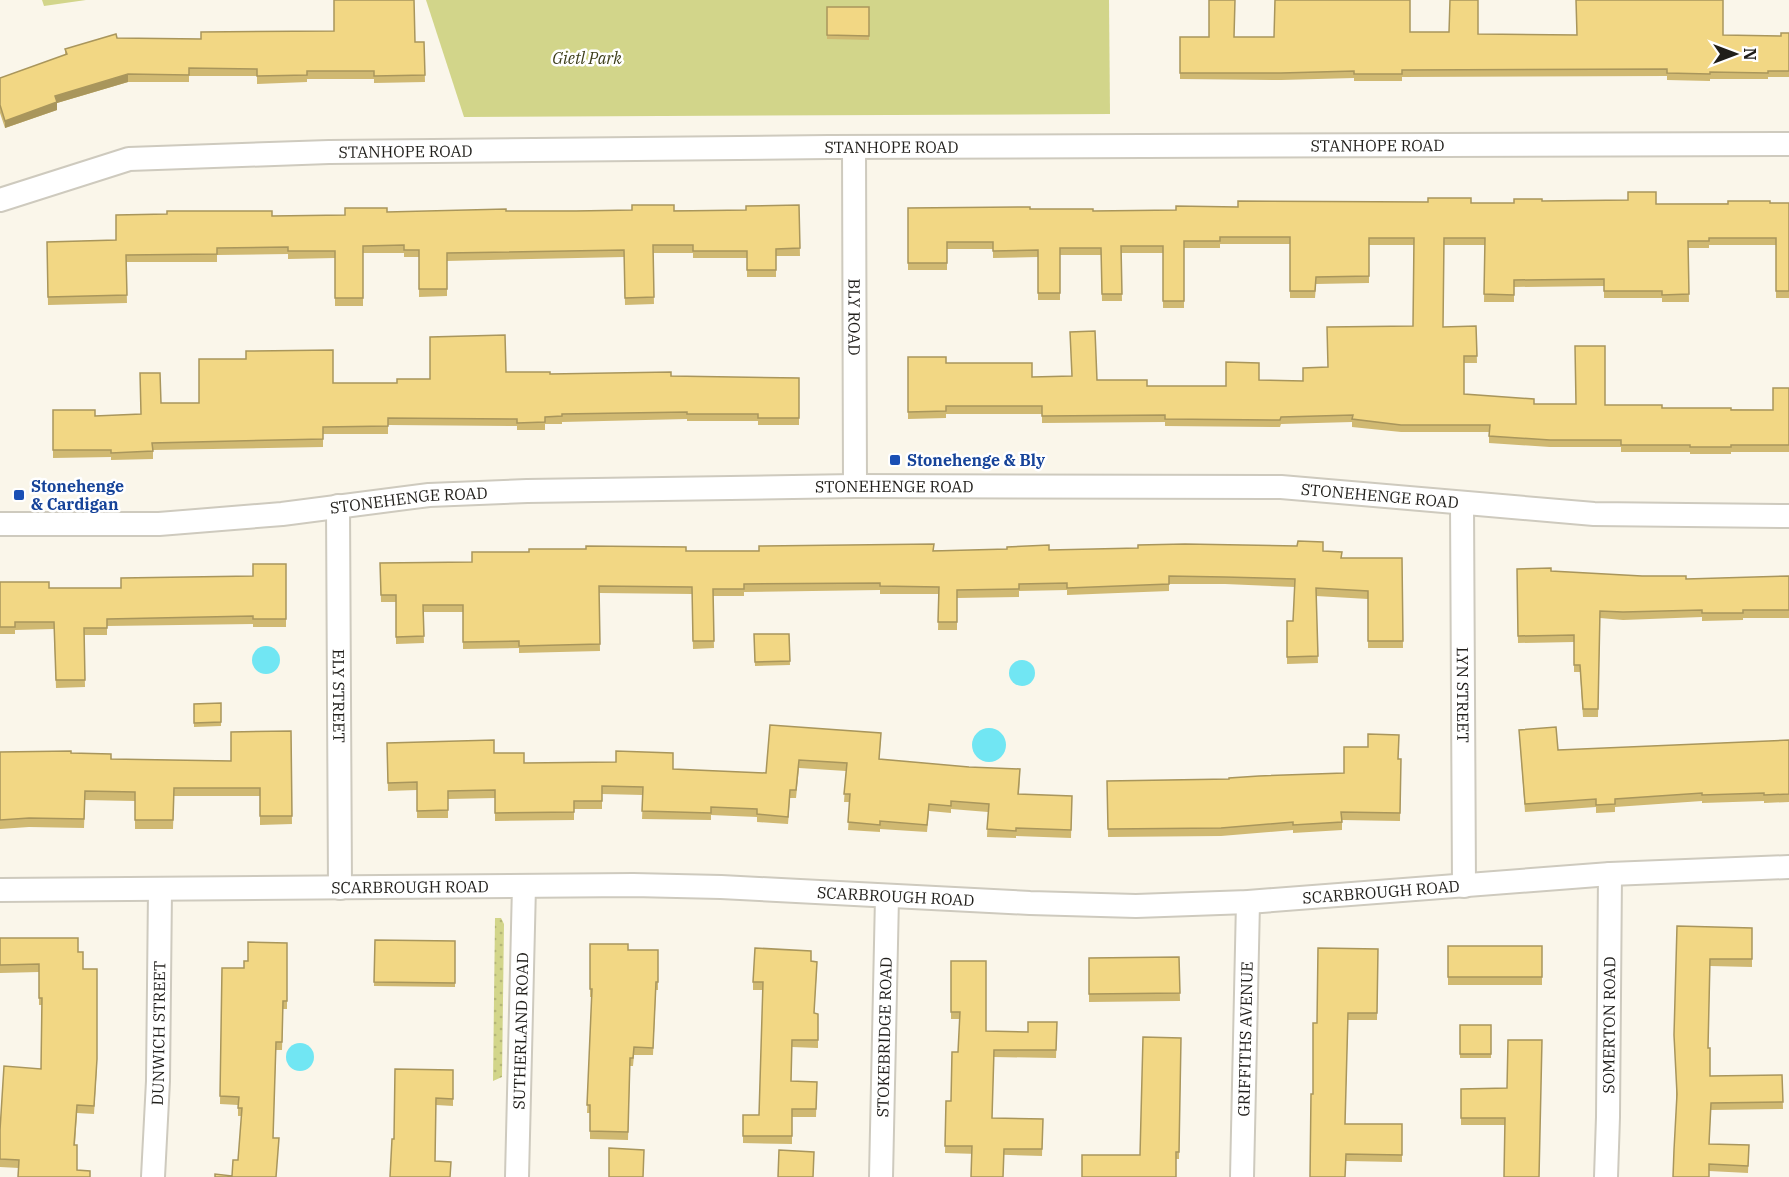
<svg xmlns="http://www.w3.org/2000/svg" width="1789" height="1177" font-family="'IBM Plex Serif',serif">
  <defs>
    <pattern id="grass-dots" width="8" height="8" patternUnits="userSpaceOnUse" patternTransform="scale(1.5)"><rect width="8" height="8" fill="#d2d58a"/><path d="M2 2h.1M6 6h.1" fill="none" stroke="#b4b676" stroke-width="1.8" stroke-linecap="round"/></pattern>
  </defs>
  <rect width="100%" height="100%" fill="#faf6ea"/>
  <polygon fill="url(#grass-dots)" points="495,918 501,918 504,924 502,1077 493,1081"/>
  <g fill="#d2d58a">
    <polygon points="42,0 86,0 44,6"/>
    <polygon points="426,0 1109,0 1110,114 464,117"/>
  </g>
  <g fill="#71e6f3">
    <circle cx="266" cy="660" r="14"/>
    <circle cx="1022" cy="673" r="13"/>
    <circle cx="989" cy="745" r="17"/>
    <circle cx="300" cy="1057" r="14"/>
  </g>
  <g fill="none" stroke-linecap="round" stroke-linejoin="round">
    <g stroke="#cecabe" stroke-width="26">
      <g id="street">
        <path id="s1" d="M854,147L855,486"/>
        <path id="s2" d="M0,200L129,159L329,152L829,147L1789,144"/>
        <path id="s3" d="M1462,503L1464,886"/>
        <path id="s4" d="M338,506L340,888"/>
        <path id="s5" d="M0,524H159L282,514L429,495L527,491L855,486L1281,487L1594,514L1789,516"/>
        <path id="s6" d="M0,890L633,885L721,887L1030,903L1136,906L1248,902L1610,874L1789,867"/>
        <path id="s7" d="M153,1177L158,1081L160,890"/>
        <path id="s8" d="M517,1177L524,886"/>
        <path id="s9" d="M881,1177L887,897"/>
        <path id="s10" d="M1242,1177L1248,902"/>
        <path id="s11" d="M1606,1177L1608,1117L1610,874"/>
      </g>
    </g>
    <use href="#street" stroke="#fff" stroke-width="22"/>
  </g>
  <g fill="#d0b972">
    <polygon points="827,7 869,7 869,40 827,39"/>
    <polygon points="1410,32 1478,34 1576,35 1781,36 1789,33 1789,77 1768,77 1768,79 1710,79 1710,81 1667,80 1667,76 1402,77 1402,81 1354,81 1354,78 1281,80 1180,79 1180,37 1274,37"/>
    <polygon points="117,38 424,42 425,82 374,83 374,79 307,79 307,82 257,84 257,76 189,76 189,82 128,82 57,103 57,110 5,128 0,113 0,78 65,55 65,49"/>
    <polygon points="1542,201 1656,204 1789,203 1789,298 1776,298 1776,245 1709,245 1709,248 1688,248 1689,302 1662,302 1662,298 1604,298 1604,286 1514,287 1514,302 1484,302 1485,245 1444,245 1443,327 1476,326 1477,363 1464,363 1464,394 1534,404 1605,405 1662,408 1773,410 1789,388 1789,452 1731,452 1731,454 1690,454 1690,452 1621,452 1621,447 1550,447 1489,443 1489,432 1401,432 1352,427 1352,422 1281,424 1280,427 1165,426 1165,422 1042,423 1042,414 946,414 946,418 908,419 908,357 1032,377 1097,380 1147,386 1226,386 1259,380 1303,381 1328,367 1413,326 1414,245 1369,245 1369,283 1316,284 1315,298 1290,298 1290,244 1220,244 1220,248 1184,248 1184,308 1163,308 1163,253 1121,253 1122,301 1102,301 1101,255 1060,255 1060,300 1038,300 1038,257 993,258 993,249 947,249 947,270 908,270 908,208 1030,209 1093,211 1176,210 1238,207 1514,203"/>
    <polygon points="799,205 800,256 776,256 776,277 747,277 747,258 693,258 693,253 653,253 654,304 625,305 624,257 447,261 447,296 419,297 419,257 404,257 404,253 363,253 363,306 335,306 335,258 288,259 288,254 217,255 217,262 126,262 127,303 48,305 47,242 116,240 272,216 345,215 387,212 506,211 746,210"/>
    <polygon points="506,372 550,374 799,378 799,425 758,425 758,421 687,421 687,419 562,422 562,424 545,424 545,430 517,430 517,426 388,425 388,434 323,434 323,447 153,450 153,459 111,460 111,457 53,458 53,410 95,416 141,414 161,403 199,403 333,383 397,383 430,379"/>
    <polygon points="1049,550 1323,551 1342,558 1402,558 1403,648 1368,648 1368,599 1316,596 1318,663 1287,664 1287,621 1293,621 1295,587 1225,584 1169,584 1169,591 1067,595 1067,590 1019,591 1019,597 957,598 957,630 938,630 939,594 880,594 880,590 744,592 744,596 713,596 714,648 693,649 692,594 599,593 600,651 519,653 519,648 463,649 463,612 423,612 424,643 396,644 396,602 381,602 380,563 472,562 686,551"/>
    <polygon points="286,564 286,627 253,627 253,624 107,626 107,635 84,635 85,687 56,688 54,629 15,630 15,634 0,634 0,582 49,588 121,588 253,576"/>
    <polygon points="1517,569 1686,579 1789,576 1789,618 1743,618 1743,620 1702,621 1702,617 1623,620 1600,618 1598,717 1583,717 1580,672 1574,672 1574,642 1518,643"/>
    <polygon points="754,634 789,634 790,665 755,666"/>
    <polygon points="221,703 221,726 194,727 194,704"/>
    <polygon points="770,725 881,740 879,759 1020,777 1019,794 1072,796 1071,838 1016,836 1016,838 987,837 988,812 951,809 951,813 929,811 927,832 880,829 880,832 848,830 850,802 844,802 846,771 799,768 796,798 790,798 788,824 757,822 757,817 711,815 711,820 642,819 643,795 602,794 602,809 574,809 574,820 495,821 495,798 448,799 448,818 417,818 417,790 388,791 387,743 494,753 524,763 766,773"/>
    <polygon points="1519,730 1558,750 1789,740 1789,802 1764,803 1764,801 1702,803 1702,801 1615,807 1615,812 1596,813 1596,807 1525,812"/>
    <polygon points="291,731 292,824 260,825 260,796 174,796 173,829 135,829 135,801 85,800 84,828 29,827 0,829 0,752 71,753 111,759 231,761"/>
    <polygon points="1398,759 1401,759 1400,821 1342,820 1342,830 1293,833 1293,830 1221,836 1108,837 1107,781 1229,779 1344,773"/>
    <polygon points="1677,926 1752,928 1752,967 1710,966 1708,1048 1710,1076 1782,1075 1783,1109 1711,1110 1709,1144 1749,1145 1748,1173 1709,1171 1676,1098"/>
    <polygon points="0,938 78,952 83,969 97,1066 94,1114 77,1113 75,1145 77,1170 90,1177 19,1168 0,1167 0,1130 41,1069 42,1005 39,1005 39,972 0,973"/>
    <polygon points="375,940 455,941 455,987 374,986"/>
    <polygon points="287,943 287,1009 283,1009 282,1050 276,1050 273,1138 279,1146 232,1176 238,1160 242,1116 238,1116 238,1105 220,1104 222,968 244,968 248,961"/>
    <polygon points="590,944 628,950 658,950 658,990 656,990 653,1055 634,1055 633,1066 630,1066 628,1140 590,1139 590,1113 587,1113 592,997 590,997"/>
    <rect x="1448" y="946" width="94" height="39"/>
    <polygon points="1378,949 1377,1020 1348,1020 1345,1124 1402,1124 1402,1162 1346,1161 1317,1023"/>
    <polygon points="1179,957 1180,1001 1089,1002 1089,958"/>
    <polygon points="811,961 817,969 814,1013 818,1014 818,1048 792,1047 791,1081 817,1082 816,1117 792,1117 792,1144 743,1143 743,1115 759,1115 763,990 753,990 753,982"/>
    <polygon points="951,961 986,1031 1028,1032 1057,1022 1056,1058 994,1057 992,1118 1043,1119 1042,1156 945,1153 946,1101 951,1101 958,1052 960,1019 951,1019"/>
    <rect x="1460" y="1025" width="31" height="33"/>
    <polygon points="1181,1038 1179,1159 1176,1159"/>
    <polygon points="453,1070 453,1106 436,1105 435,1161 450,1177 394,1139"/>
    <polygon points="1507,1088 1505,1125 1461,1125 1461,1089"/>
  </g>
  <polygon fill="#a9965c" points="128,74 128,82 57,103 57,110 5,128 5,121 55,96"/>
  <g fill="#f2d784" stroke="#a9965c" stroke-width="1.5">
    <polygon points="334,0 414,0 415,42 424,42 425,75 374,76 374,71 307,71 307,75 257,76 257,69 189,68 189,75 128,74 55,96 57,102 5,121 0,105 0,78 67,54 65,49 116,34 117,38 201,39 201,32 334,31"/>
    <polygon points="1209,0 1235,0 1234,37 1274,37 1275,0 1410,0 1410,32 1449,32 1450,0 1478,0 1478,34 1577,35 1576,0 1723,0 1723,35 1781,36 1781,33 1789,33 1789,71 1768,71 1768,73 1710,72 1710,74 1667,73 1667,69 1402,70 1402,74 1354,74 1354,71 1281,73 1180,73 1180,37 1209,37"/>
    <polygon points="827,7 869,7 869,36 827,35"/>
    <polygon points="1628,192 1656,192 1656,204 1728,204 1728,201 1770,201 1770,203 1789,203 1789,291 1776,291 1776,238 1709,238 1709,241 1688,241 1689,294 1662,295 1662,291 1604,291 1604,279 1514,280 1514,295 1484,294 1485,238 1444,238 1443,327 1476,326 1477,356 1464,356 1464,394 1534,399 1534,404 1576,404 1575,346 1605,346 1605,405 1662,405 1662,408 1731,408 1731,410 1773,410 1773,388 1789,388 1789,445 1731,445 1731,447 1690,447 1690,445 1621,445 1621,440 1550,440 1489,436 1490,425 1401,425 1352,419 1353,415 1281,417 1280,420 1165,419 1165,415 1042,416 1042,406 946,406 946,411 908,412 908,357 946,357 946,363 1032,363 1032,377 1072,376 1070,332 1095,331 1097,380 1147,380 1147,386 1226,386 1226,362 1259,363 1259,380 1303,381 1303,368 1328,367 1327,327 1413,326 1414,238 1369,238 1369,276 1316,277 1315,291 1290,291 1290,237 1220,237 1220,241 1184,241 1184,301 1163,301 1163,246 1121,246 1122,294 1102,294 1101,248 1060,248 1060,293 1038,293 1038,250 993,251 993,242 947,242 947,263 908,263 908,208 1030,207 1030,209 1093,209 1093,211 1176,210 1176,206 1238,207 1238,201 1428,202 1428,198 1471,198 1471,203 1514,203 1514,199 1542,199 1542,201 1628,200"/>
    <polygon points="632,205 674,205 674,211 746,210 746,206 799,205 800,248 776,249 776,270 747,270 747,251 693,251 693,245 653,245 654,297 625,298 624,250 447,253 447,289 419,289 419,250 404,250 404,245 363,246 363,298 335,298 335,251 288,251 288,247 217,248 217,254 126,255 127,295 48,297 47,242 116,240 116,215 167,214 167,211 272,211 272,216 345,215 345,208 387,208 387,212 506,209 506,211 576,211 632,210"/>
    <polygon points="505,335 506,372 550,372 550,374 671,372 671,376 799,378 799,418 758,418 758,414 687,414 687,412 562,414 562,416 545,417 545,422 517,423 517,419 388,418 388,426 323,427 323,439 152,443 153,451 111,453 111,450 53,450 53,410 95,410 95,416 141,414 140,373 160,373 161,403 199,403 199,359 246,359 246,351 333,350 333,383 397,383 397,379 430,379 430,337"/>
    <polygon points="1298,541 1323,542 1323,551 1342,552 1341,558 1402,558 1403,641 1368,641 1368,591 1316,588 1318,656 1287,657 1287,621 1293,621 1295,579 1225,577 1169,576 1169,584 1067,588 1067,583 1019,584 1019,589 957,590 957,622 938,622 939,587 880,586 880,583 744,584 744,589 713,589 714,641 693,641 692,587 599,586 600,644 519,646 519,641 463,642 463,605 423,605 424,636 396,637 396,595 381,595 380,563 472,562 472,552 529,552 529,549 586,549 586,546 686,547 686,551 759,551 759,546 934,544 933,551 1007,549 1007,547 1049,545 1049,550 1138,548 1138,545 1185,544 1297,546"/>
    <polygon points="253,564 286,564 286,619 253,619 253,616 107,619 107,628 84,628 85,680 56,680 54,622 15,622 15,627 0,627 0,582 49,582 49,588 121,588 121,578 253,576"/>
    <polygon points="1551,568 1551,571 1642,576 1686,576 1686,579 1789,576 1789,610 1743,610 1743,613 1702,613 1702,610 1623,612 1600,611 1598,709 1583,709 1580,665 1574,665 1574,635 1518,636 1517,569"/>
    <polygon points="754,634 789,634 790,661 755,662"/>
    <polygon points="221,703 221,722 194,723 194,704"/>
    <polygon points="770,725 881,733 879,759 969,767 1020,769 1018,794 1072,796 1071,830 1016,828 1016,831 987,829 989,804 951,801 951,806 929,804 927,825 880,821 880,825 848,822 850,794 844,794 847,763 799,760 796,790 790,790 788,817 757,814 757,809 711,807 711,813 642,811 643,787 602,786 602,801 574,801 574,812 495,813 495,790 448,791 448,810 417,811 417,782 388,783 387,743 494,740 494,753 524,753 524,763 616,762 616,751 673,753 673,769 766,773"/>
    <polygon points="1556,727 1558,750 1789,740 1789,794 1764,795 1764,793 1702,795 1702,793 1615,799 1615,804 1596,805 1596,799 1525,804 1519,730"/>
    <polygon points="291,731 292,816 260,816 260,788 174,788 173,820 135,820 135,792 85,791 84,819 29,818 0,820 0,752 71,751 71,753 111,754 111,759 231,761 231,732"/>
    <polygon points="1368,734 1399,735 1398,759 1401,759 1400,813 1341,812 1342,822 1293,825 1293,822 1221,828 1108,829 1107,781 1229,779 1229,778 1259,776 1344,773 1344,747 1368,747"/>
    <polygon points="1677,926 1752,928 1752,959 1710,959 1708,1048 1710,1048 1710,1076 1782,1075 1783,1102 1711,1103 1709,1144 1749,1145 1748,1166 1709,1164 1709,1177 1673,1177 1674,1150 1677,1094 1674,1035"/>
    <polygon points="0,938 78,938 78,952 83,952 83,969 97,969 97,1059 94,1106 77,1105 74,1145 77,1145 77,1170 90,1171 90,1177 18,1177 19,1160 0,1159 0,1130 4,1066 41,1069 42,998 39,998 39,964 0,965"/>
    <polygon points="375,940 455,941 455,983 374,982"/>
    <polygon points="248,942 287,943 287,1001 283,1001 282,1042 276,1042 273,1138 279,1138 276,1177 215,1177 215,1174 232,1176 233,1160 238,1160 242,1108 238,1108 239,1097 220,1096 222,968 244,968 244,961 248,961"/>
    <polygon points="590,944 628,944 628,950 658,950 658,982 656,982 653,1048 634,1047 633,1058 630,1058 628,1132 590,1131 590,1105 587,1105 592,989 590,989"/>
    <rect x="1448" y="946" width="94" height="31"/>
    <polygon points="755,948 811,951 811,961 817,962 814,1013 818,1014 818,1040 792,1040 791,1081 817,1082 816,1109 792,1109 792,1136 743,1136 743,1115 759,1115 763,982 753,982"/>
    <polygon points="1318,948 1378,949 1377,1013 1348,1013 1345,1124 1402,1124 1402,1155 1346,1154 1345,1177 1310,1177 1311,1094 1313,1094 1313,1023 1317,1023"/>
    <polygon points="1179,957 1180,993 1089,994 1089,958"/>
    <polygon points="951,961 986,961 986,1031 1028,1032 1028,1022 1057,1022 1056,1050 994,1050 992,1118 1043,1119 1042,1149 1004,1149 1003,1177 971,1177 972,1146 945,1146 946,1101 951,1101 952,1052 958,1052 960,1012 951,1012"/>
    <rect x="1460" y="1025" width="31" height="29"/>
    <polygon points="1143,1037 1181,1038 1179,1152 1176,1152 1176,1177 1082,1177 1082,1155 1140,1155"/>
    <polygon points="1508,1040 1542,1040 1539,1177 1504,1177 1505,1118 1461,1118 1461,1089 1507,1088"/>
    <polygon points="395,1069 453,1070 453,1099 436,1098 435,1161 451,1162 450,1177 390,1177 392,1139 394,1139"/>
    <polygon points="609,1148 644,1150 643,1177 609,1177"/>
    <polygon points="779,1150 814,1152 813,1177 778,1177"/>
  </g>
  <g fill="#1a4fb4" stroke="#fff" stroke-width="2">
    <rect x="889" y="454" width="12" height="12" rx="3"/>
    <rect x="13" y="489" width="12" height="12" rx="3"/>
  </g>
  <g text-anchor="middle" stroke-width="5" stroke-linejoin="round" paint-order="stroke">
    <g font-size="16" font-style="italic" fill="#3c3d19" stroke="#fff">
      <text x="587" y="64">Gietl Park</text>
    </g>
    <g font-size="16" fill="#201e1a" stroke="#fff">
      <text dy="6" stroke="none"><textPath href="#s2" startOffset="1384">STANHOPE ROAD</textPath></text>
      <text dy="6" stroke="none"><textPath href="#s2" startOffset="898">STANHOPE ROAD</textPath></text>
      <text dy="6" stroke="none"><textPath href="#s2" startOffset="412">STANHOPE ROAD</textPath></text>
      <text dy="6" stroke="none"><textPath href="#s1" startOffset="170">BLY ROAD</textPath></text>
      <text dy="6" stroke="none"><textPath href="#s5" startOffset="896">STONEHENGE ROAD</textPath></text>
      <text dy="6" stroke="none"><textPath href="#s5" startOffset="1382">STONEHENGE ROAD</textPath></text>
      <text dy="6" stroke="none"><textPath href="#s5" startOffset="410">STONEHENGE ROAD</textPath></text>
      <text dy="6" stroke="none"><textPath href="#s3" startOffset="192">LYN STREET</textPath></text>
      <text dy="6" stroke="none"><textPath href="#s4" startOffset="190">ELY STREET</textPath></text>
      <text dy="6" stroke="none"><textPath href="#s6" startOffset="410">SCARBROUGH ROAD</textPath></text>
      <text dy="6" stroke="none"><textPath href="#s6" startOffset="1382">SCARBROUGH ROAD</textPath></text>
      <text dy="6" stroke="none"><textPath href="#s6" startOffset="896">SCARBROUGH ROAD</textPath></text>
      <text dy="6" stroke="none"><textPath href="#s11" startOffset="152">SOMERTON ROAD</textPath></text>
      <text dy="6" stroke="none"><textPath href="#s8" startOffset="146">SUTHERLAND ROAD</textPath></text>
      <text dy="6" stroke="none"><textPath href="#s7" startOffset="144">DUNWICH STREET</textPath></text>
      <text dy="6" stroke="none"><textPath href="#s9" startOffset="140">STOKEBRIDGE ROAD</textPath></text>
      <text dy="6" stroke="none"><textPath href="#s10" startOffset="138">GRIFFITHS AVENUE</textPath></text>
    </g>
    <g font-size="16" font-weight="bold" fill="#164399" stroke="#fff" text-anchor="start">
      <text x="907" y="466">Stonehenge &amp; Bly</text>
      <text x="31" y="492">Stonehenge<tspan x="31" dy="18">&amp; Cardigan</tspan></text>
    </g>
  </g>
  <g transform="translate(1735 54) rotate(90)" stroke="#ffffff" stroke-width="4.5" paint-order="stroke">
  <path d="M0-4.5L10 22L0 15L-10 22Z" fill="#201e1a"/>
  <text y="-9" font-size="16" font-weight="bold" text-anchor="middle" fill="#201e1a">N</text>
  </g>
</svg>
